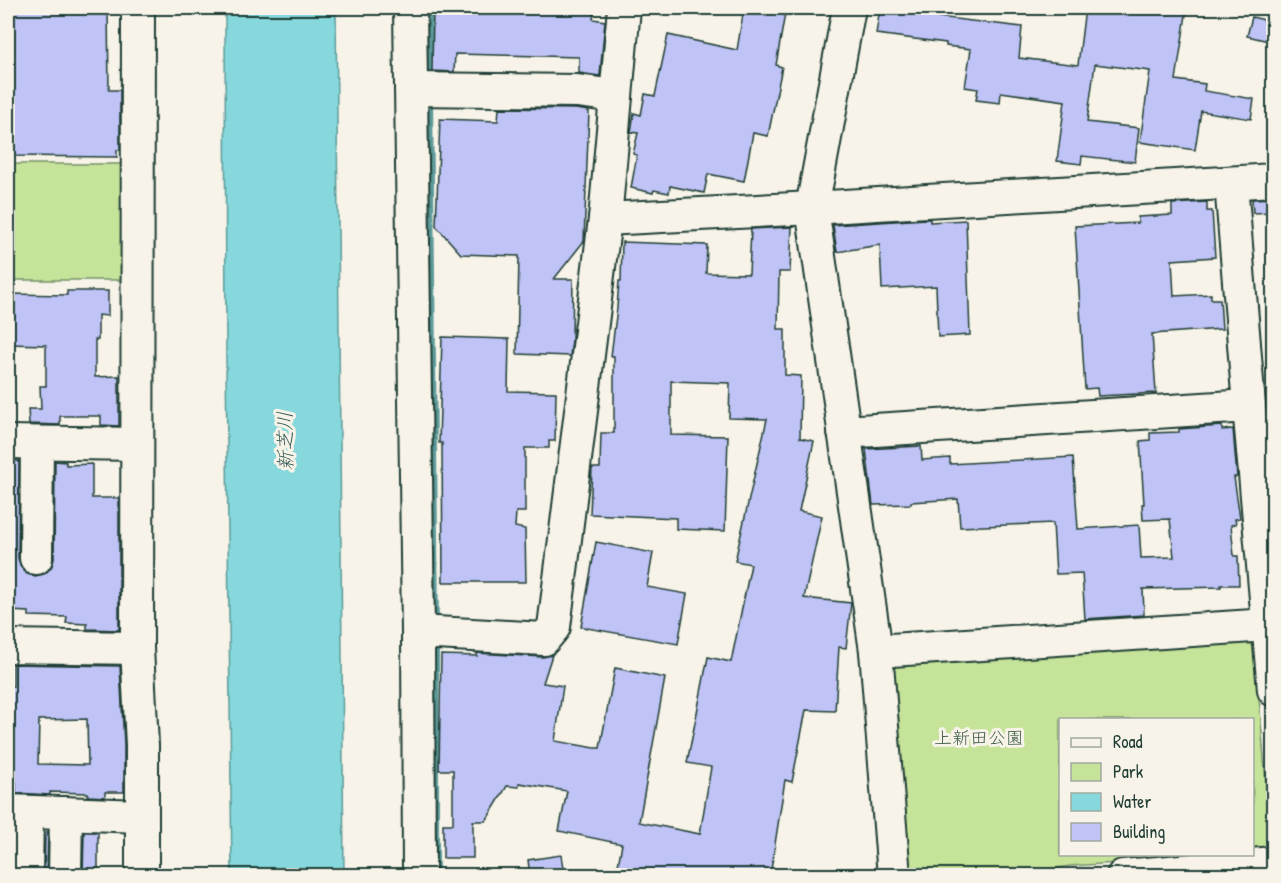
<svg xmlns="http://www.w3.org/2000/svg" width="1281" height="883" font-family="'Patrick Hand','Klee One',sans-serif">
  <rect width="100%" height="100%" fill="#f7f3e8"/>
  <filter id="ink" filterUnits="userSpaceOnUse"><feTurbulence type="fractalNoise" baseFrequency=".0167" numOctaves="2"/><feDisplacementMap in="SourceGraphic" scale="12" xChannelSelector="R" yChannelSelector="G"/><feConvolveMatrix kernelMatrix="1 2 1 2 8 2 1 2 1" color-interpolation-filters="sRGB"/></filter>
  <g filter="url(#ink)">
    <g fill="#c6e39a" stroke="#729067" stroke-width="1.5">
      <rect x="8" y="164" width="116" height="116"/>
      <polygon points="1247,640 1255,648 1271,844 1262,853 1253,854 1252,720 1060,720 1060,854 1243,855 1070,866 1019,875 909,875 890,669 898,661"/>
    </g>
    <polygon fill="#86d8dc" stroke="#5d9a99" stroke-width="1.5" points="225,8 336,8 344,875 232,875 226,361"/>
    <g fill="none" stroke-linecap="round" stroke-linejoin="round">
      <g stroke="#5d9a99" stroke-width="6">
        <polyline points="429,8 430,79"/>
        <polyline points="430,98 436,625"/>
        <polyline points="436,876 436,641"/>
      </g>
    </g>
    <g fill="#bfc3f5" stroke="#1f3d34" stroke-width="1.5" fill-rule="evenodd">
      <polygon points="8,8 108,8 109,90 120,90 120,150 117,150 117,157 8,156"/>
      <polygon points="433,8 595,8 593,19 605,21 600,75 599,76 579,73 579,57 455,54 454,72 432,71"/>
      <polygon points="744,8 786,8 776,65 782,67 768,136 753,133 744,181 708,174 704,193 670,186 669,193 654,190 653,193 631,188 637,155 633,154 638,133 631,132 634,113 641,115 645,94 655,96 668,35 737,50"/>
      <polygon points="880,8 930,14 929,16 1022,27 1019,58 1078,65 1085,8 1187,8 1176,80 1205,84 1204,91 1254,99 1251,119 1201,111 1195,150 1140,142 1150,71 1095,64 1087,122 1139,128 1135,162 1082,156 1081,164 1057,161 1065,101 1001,92 1000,103 976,100 978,89 965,87 971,49 946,46 946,43 876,34"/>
      <polygon points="1252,17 1273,22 1269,41 1247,36"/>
      <polygon points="499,108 576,109 589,111 584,241 554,279 573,279 572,340 570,356 517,354 519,256 461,254 436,226 440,119 498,121"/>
      <polygon points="1274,198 1274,212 1253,213 1252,199"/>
      <polygon points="1207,202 1207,211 1212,211 1215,257 1172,260 1174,296 1211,294 1211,299 1220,299 1222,329 1152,334 1156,393 1098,396 1097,388 1085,389 1075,226 1138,223 1138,217 1172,215 1172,204"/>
      <polygon points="926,219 930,219 930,222 966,220 970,335 938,337 936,286 882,289 880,245 837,252 833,225"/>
      <polygon points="792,227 790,272 779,272 778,329 785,329 785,375 801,376 800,438 814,441 799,511 822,516 804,598 851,603 846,648 839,647 835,711 806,710 792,782 785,780 770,876 616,876 622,844 559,831 567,791 519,783 519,787 507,786 486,821 473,821 473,858 443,858 443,824 453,824 453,770 439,770 441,655 477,656 477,653 543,657 552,655 543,683 563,686 555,741 595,748 600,748 615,668 665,678 639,822 700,834 711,767 687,763 708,657 731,662 751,564 735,561 767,419 729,418 730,383 671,381 671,435 728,436 725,531 676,529 676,518 590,514 592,468 600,468 601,433 614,433 614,356 611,356 617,308 619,281 621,281 622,242 707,245 706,273 749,274 751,229"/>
      <polygon points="67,291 108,291 108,316 98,315 98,340 95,340 95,377 119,376 119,426 101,425 101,416 60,416 60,425 29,424 28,409 41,409 40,386 46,386 46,345 8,344 8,294 67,295"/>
      <polygon points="442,337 509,339 508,391 556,392 555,441 549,441 549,448 525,448 525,512 516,512 515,527 525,529 526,582 443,582 442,443 439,443"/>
      <polygon points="1222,426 1222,430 1233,429 1237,477 1234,477 1240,518 1235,519 1236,524 1231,525 1234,556 1238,556 1239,585 1221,585 1221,587 1143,589 1144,615 1085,619 1082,573 1056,574 1053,523 960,527 958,499 911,502 911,504 873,505 866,449 921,446 922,460 950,458 950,464 1073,457 1078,529 1139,525 1141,558 1174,557 1170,519 1143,520 1142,504 1144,504 1140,441 1150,440 1150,433 1179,432 1179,429"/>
      <polygon points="8,461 19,461 18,558 21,567 27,574 35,576 44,574 51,568 54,559 55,461 66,462 66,465 92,464 92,498 119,498 119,630 87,629 87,624 66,623 67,617 29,616 29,612 8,611"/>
      <polygon points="596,542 653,553 647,587 687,594 678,644 581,627"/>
      <path d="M13,664L120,666L124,745V792H105V797L88,796V793L50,792V795L16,793V782H8V686H13ZM87,719L88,765L38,764L39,720Z"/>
      <polygon points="45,832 48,832 47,876 44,876"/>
      <polygon points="84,832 98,832 98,876 83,876"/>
      <polygon points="561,855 564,876 530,876 528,860"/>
    </g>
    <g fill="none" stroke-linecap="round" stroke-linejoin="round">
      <g stroke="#1f3d34" stroke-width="36">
        <g id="minor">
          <polyline points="138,8 137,648 142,745 142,876"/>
          <polyline points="410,8 418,632 419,876"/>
          <polyline points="849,8 812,208 876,651 894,876"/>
          <polyline points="411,89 577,91 616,96"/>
          <polyline points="1231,183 1249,406 1274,690"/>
          <polyline points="605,219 812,208 1274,180"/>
          <polyline points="844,432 1249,406"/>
          <polyline points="8,442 137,444"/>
          <polyline points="36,558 37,443"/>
          <polyline points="418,632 544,639 554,627 605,219 624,8"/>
          <polyline points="8,646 137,648"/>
          <polyline points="876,651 1268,625"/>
          <polyline points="8,811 141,816"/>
          <polyline points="26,876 27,812"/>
          <polyline points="65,876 66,813"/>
          <polyline points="1123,876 1274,863"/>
        </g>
      </g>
      <use href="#minor" stroke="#f7f3e8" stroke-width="32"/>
    </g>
  </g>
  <g text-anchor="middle" stroke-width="6" stroke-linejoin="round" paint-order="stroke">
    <g font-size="18" fill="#405e48" stroke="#f7f3e8">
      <text x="979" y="744">上新田公園</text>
    </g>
    <g font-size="20" font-style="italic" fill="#345c56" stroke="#f7f3e8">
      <text transform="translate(285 441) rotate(-91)" y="7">新芝川</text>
    </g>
  </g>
  <rect width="1281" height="883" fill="none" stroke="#f7f3e8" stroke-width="30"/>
  <rect x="15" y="15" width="1251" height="853" fill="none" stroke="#1f3d34" stroke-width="2" filter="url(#ink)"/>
  <rect x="1059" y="718" width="195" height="138" fill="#f7f3e8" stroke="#a1aaa0" stroke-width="1.5"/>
  <rect x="1071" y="738" width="30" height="9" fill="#f7f3e8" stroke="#a1aaa0" stroke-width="1.5"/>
  <text x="1113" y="748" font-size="18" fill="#1f3d34">Road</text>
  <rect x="1071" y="763" width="30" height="18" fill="#c6e39a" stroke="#a1aaa0" stroke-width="1.5"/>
  <text x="1113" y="778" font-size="18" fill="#1f3d34">Park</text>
  <rect x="1071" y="793" width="30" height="18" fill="#86d8dc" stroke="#a1aaa0" stroke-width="1.5"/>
  <text x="1113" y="808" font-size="18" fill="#1f3d34">Water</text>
  <rect x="1071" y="823" width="30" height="18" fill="#bfc3f5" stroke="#a1aaa0" stroke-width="1.5"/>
  <text x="1113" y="838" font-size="18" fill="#1f3d34">Building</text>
</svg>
